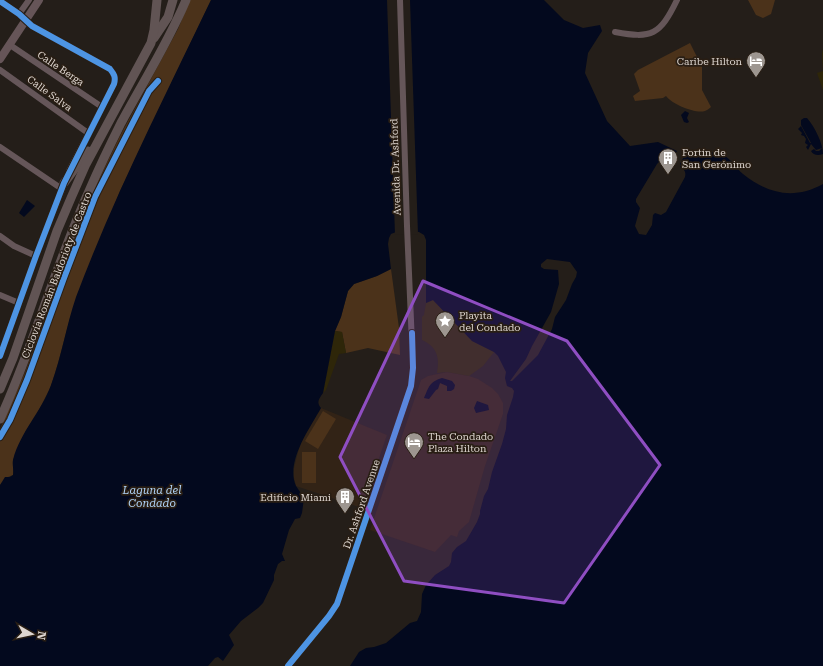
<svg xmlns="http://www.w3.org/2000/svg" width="823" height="666" font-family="'Roboto Serif',serif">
  <rect width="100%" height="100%" fill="#241e19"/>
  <g fill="#322316">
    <polygon points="447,372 469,376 478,379 492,388 498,394 503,403 503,414 485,466 469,522 459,531 457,537 451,535 435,552 370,530 421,380 428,376"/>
    <polygon points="321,408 387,435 362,508 296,486 294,478 294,468 298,452 303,436"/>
  </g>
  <g fill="#4b321a">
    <polygon points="190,0 211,0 120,191 70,318 58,363 51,386 37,414 26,431 13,460 13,475 8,477 0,485 0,429 25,372 87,204 120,136 178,29"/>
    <polygon points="748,0 775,0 771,14 763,18 756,15"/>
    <path d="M690,43L702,67V90L711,107C709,109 707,110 705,111C695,114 672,104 666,96L663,98L635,101L633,96L640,91L634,74L638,70Z"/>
    <polygon points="391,269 399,328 400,355 368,348 346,353 342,332 335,331 341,317 348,291 354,284 377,276"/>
    <polygon points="323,411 336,419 318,449 305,441"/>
    <rect x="302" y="452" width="14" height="31"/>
  </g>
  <g fill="#2e2609">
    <polygon points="823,49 823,90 817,73 823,71 822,54"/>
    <path d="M433,300L472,341L494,352L483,366L469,376L447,372L437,373C440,357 437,347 422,340V317L424,315L426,303Z"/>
    <polygon points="335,331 342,332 346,353 339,354 326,390 323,393"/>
  </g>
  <g fill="#03091e" fill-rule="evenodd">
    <path d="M211,0H544L564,20L583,28L600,25L602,31L588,53L585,73L607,121L630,146L658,142L677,151L672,160H661L657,164L636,199V202L640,208L635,226L639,234L646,235L652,225L653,215L655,213L661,215L666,212L685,177C686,172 685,170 680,167L681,165L680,164L686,153C696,152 713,150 723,155C731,159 736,168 743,174C768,194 794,200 823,184V666H350L359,652L366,648L374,647L386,643L410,623L417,621L421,612L422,594L426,585L435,575L449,566L451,562L452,553L457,547L466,541L477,522L480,514V511L484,496L488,489L492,472L502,444L506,429L507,415L513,397L514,391L512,388L507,386L505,378L506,372L498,356L494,352L472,341L433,300L426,303V240L424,235L419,232H396L391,234L389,238L388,244L391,269L377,276L354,284L348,291L341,317L335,331L323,393C319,399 316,402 321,408C310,428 285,462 296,486C298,490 302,493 304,498L302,513L300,518L295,519L289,530L282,554L285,561H282L278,564L274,575V580L263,603L258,608L241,621L229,635L234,645L223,661L218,657L215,658L208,666H0V485L5,477H10L13,475C14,469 12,465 13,460C20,432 42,411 51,385C62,356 66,326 76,297C114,196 164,98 211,0ZM547,259L570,262L577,272L576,277L572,284L566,300L555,317L552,329L538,355L512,381H510L526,359L532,346L551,312L559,284L558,270L544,269L541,267V264Z"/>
    <polygon points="685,111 689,113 687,118 689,122 687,123 684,122 681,115"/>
    <path d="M804,118H807C815,127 823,144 823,154C818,156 813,155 811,151L814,149L816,151H819L822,148L816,150L811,144L808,150L806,147L808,145L805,143L806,139L804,136L801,135L802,133L798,129L801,126L810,143H811L801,125V120Z"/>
    <polygon points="27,200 35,206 24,217 19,213"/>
    <path d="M442,378L452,381L455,385L454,389L451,391H447V386L440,383L438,389L436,390L429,399L424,398C429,387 429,382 442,378Z"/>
    <polygon points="477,401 488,405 489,410 476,413 474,408"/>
  </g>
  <polygon fill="#241e19" points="387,0 410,0 418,234 395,235"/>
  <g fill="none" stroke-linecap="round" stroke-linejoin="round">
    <g stroke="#655659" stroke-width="6">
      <path d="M0,1L19,14L32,26L110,69C114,74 116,77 114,84L69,171"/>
      <polyline points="19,14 29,0"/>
      <path d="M615,32C652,39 660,35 677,0"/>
      <polyline points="10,45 102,107"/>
      <polyline points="0,70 88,133"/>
      <polyline points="0,147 62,189"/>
      <polyline points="0,236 14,246 36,256"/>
      <polyline points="0,295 19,303"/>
      <polyline points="0,356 36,256 66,180"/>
      <polyline points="288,666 329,616 337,604 407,399 411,386 413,368 407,226 400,0"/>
    </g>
    <polyline stroke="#665558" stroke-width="8" points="0,59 39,0"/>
    <g stroke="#615454" stroke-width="9">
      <polyline points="154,38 168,17 173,0"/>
      <polyline points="64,183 88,151"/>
      <polyline points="0,389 13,358 57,231 71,198 86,164 151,43 154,30 157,0"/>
      <path d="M0,419C34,345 55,266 89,191C99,168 110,145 121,123C143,82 168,43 186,0"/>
    </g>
    <g stroke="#291e14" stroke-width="8">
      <g id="cycleway">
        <path d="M0,1L19,14L32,26L110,69C114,74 116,77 114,84L64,183L36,256L0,356"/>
        <polyline points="0,437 10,420 27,380 64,278 95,197 149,91 158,81"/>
        <polyline points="288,666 329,616 337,604 411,386 413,368 412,333"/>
      </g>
    </g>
    <use href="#cycleway" stroke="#4d94e3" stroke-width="6"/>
  </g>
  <path fill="#8f4ec2" fill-opacity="0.2" stroke="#8f4ec2" stroke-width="3" stroke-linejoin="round" d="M423,281L567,341L660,465L564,603L404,581L340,457Z"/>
  <defs>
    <g id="hotel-pin" transform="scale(1)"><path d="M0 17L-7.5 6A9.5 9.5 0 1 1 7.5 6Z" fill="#9d9690" stroke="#291e14"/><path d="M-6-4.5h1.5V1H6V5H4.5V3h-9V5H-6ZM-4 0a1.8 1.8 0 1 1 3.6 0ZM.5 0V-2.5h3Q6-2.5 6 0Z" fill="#fff"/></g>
    <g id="building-pin" transform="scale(1)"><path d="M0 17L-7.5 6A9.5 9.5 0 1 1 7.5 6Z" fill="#9d9690" stroke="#291e14"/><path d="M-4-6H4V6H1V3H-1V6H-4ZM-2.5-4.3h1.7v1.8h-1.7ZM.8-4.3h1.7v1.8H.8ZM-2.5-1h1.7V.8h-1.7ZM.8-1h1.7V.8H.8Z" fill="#fff"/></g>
    <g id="sight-pin" transform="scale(1)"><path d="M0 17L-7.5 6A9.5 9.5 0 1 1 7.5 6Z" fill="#9d9690" stroke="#291e14"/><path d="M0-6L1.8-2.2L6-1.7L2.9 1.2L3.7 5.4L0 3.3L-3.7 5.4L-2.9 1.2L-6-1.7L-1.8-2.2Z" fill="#fff"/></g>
  </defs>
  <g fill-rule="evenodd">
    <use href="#hotel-pin" x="756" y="61"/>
    <use href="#building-pin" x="668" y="158"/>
    <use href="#sight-pin" x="445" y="321"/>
    <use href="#hotel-pin" x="414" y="442"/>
    <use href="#building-pin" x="345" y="497"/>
  </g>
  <g text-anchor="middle" stroke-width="3.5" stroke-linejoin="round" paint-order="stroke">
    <g font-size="10" fill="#ded6d0" stroke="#291e14" text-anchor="start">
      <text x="742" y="65" text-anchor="end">Caribe Hilton</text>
      <text x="682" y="156">Fortín de<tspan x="682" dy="12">San Gerónimo</tspan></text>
      <text x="459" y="319">Playita<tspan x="459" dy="12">del Condado</tspan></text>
      <text x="428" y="440">The Condado<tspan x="428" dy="12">Plaza Hilton</tspan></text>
      <text x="331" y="501" text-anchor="end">Edificio Miami</text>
    </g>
    <g font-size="10" fill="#ded6d0" stroke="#291e14">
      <text transform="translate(61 68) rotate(34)" y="4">Calle Berga</text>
      <text transform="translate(50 93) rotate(36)" y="4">Calle Salva</text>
      <text transform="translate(395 167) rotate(-92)" y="4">Avenida Dr. Ashford</text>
      <text transform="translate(56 275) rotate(-69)" y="4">Ciclovía Román Baldorioty de Castro</text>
      <text transform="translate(361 504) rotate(-71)" y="4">Dr. Ashford Avenue</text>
    </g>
    <g font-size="11" font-style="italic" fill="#aed1f5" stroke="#291e14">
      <text x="152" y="494">Laguna del<tspan x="152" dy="13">Condado</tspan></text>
    </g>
  </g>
  <g transform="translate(32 634) rotate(99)" stroke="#291e14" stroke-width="3" paint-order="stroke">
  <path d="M0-3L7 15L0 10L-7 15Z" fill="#ded6d0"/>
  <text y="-6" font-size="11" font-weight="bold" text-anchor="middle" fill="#ded6d0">N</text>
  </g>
</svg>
